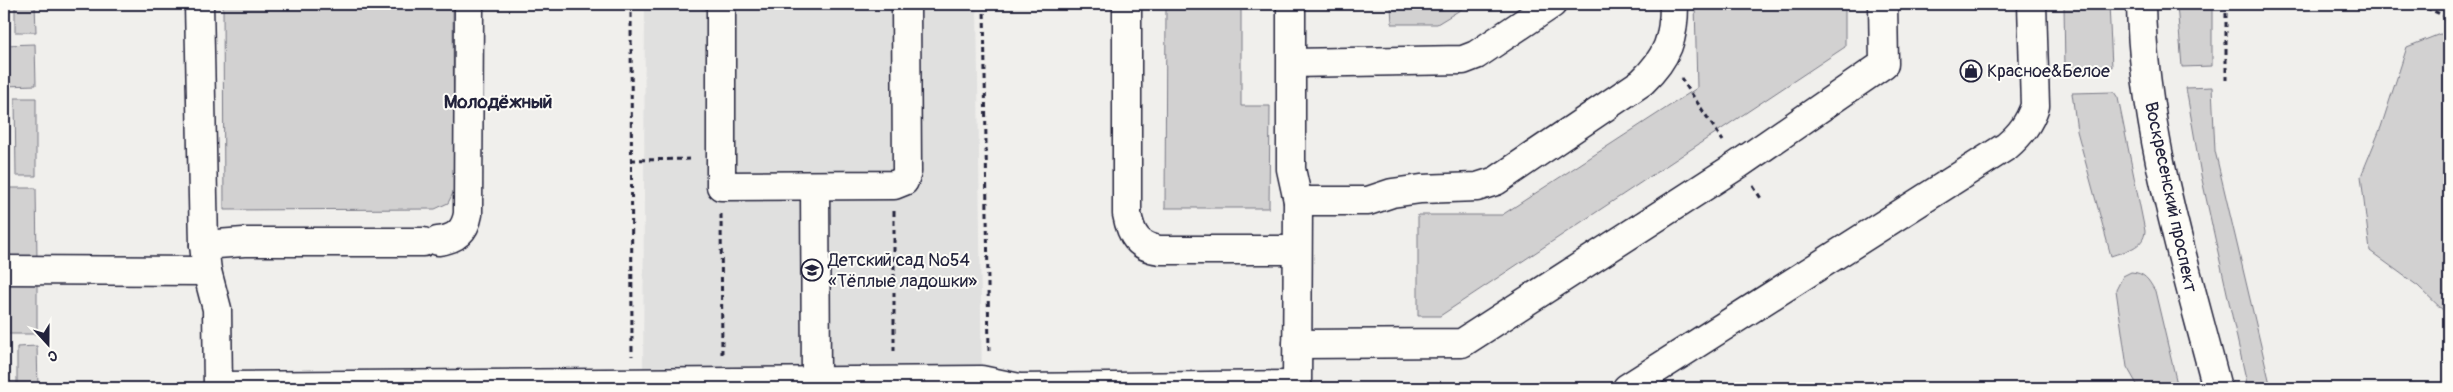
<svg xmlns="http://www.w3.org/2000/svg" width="2453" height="392" font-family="Pangolin,sans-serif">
  <rect width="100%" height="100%" fill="#f0efec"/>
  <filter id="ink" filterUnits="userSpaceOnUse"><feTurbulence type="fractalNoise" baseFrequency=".02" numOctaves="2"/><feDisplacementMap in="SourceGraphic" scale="10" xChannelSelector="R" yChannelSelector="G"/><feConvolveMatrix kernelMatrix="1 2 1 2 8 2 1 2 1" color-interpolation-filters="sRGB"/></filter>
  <g filter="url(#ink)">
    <polygon fill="#e0e0df" points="645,4 977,4 982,388 643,388"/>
    <g fill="#d2d1d1" stroke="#7a7a86">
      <polygon points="15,4 35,4 36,32 15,32"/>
      <polygon points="223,4 453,4 454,191 448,203 435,209 224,210"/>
      <polygon points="1166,4 1241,4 1241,106 1270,106 1269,208 1165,208"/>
      <polygon points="1470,4 1437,24 1392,24 1391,6"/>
      <polygon points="1695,4 1845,4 1845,47 1440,316 1418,316 1418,215 1502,215 1697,88"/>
      <polygon points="2064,4 2109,4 2112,67 2065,70"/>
      <polygon points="2177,4 2212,4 2212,66 2182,67"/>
      <polygon points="2440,34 2449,36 2449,316 2418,286 2370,251 2361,176 2381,127 2407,47"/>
      <polygon points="35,44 36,85 4,86 4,45"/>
      <polygon points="2212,87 2215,151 2271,388 2248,388 2201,175 2186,88"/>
      <path d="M2114,92L2118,98L2145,231C2144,248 2125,251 2111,256L2077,131L2072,93Z"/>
      <polygon points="15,98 36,98 36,176 16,176"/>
      <polygon points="4,188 36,188 37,260 4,260"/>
      <path d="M2131,272C2145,273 2148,279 2155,291L2178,388H2139L2127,367L2116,290L2123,276Z"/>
      <rect x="4" y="281" width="33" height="53"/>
      <polygon points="37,346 38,388 17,388 17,347"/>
    </g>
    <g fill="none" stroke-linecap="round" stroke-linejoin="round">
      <g stroke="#22223b" stroke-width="31">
        <g id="minor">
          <polyline points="199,4 204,245 207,271 217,309 218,388"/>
          <polyline points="721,4 721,186 894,185 904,181 907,172 906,4"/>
          <path d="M1127,4V214C1131,235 1138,247 1160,250H1297"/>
          <polyline points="1291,4 1291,169 1298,201 1297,388"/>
          <polyline points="1292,63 1463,60 1476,55 1552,4"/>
          <polyline points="815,186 816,381"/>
          <path d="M1298,201H1368L1392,193L1421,189L1477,187L1496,181L1642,82C1668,57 1674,38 1674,4"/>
          <path d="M438,241C456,239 465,231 468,214L469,4"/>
          <polyline points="204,245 244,242 423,242"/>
          <polyline points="4,270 207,271"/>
          <polyline points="1297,344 1462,343 1739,164 1884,64 1883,4"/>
          <polyline points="218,386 981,380 1019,388 1297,385"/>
          <path d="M1627,388L2007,146C2021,134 2029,123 2035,106L2032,4"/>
        </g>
      </g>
      <g stroke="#22223b" stroke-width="31">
        <path id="major" d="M2141,4C2143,132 2185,264 2217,388"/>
      </g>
      <g stroke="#22223b" stroke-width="3" stroke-dasharray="5 4" stroke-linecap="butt">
        <polyline points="631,4 632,356"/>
        <polyline points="984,4 989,353"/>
        <polyline points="2226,4 2226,80"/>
        <polyline points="2418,4 2449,18"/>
        <polyline points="1681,78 1723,141"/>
        <polyline points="631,160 693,159"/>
        <polyline points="1753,186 1762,200"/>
        <polyline points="894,211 894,355"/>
        <polyline points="721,214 722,355"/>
      </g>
      <use href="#minor" stroke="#fdfcf7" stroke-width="28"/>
      <use href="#major" stroke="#fdfcf7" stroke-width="28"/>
    </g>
  </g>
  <defs>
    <g id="shop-ring" transform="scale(1.125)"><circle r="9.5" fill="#fdfcf7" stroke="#22223b" stroke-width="1.5"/><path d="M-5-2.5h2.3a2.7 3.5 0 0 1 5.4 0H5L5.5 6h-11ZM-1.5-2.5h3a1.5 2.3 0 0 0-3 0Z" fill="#22223b"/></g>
    <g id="school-ring" transform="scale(1.125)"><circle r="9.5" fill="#fdfcf7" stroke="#22223b" stroke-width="1.5"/><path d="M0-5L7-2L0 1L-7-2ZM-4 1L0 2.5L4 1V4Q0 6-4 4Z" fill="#22223b"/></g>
  </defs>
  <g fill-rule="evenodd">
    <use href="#shop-ring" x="1971" y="71"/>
    <use href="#school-ring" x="812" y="270"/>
  </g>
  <g text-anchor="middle" stroke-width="4" stroke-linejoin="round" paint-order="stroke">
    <g font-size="18" fill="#22223b" stroke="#fdfcf7" text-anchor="start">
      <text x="1987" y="77">Красное&amp;Белое</text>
      <text x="828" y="266">Детский сад №54<tspan x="828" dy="21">«Тёплые ладошки»</tspan></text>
    </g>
    <g font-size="18" fill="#22223b" stroke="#fdfcf7">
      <text transform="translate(2171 197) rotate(78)" y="6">Воскресенский проспект</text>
    </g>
    <g font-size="19" font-weight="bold" fill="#22223b" stroke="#fdfcf7">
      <text x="498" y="108">Молодёжный</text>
    </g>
  </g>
  <rect width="2453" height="392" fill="none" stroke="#fdfcf7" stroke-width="20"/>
  <rect x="10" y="10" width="2433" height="372" fill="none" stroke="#22223b" stroke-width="2" filter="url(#ink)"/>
  <g transform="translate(48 344) rotate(159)" stroke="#fdfcf7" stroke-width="4" paint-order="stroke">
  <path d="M0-4L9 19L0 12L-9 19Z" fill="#22223b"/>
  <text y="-8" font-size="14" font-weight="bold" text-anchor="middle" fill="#22223b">С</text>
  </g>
</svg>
